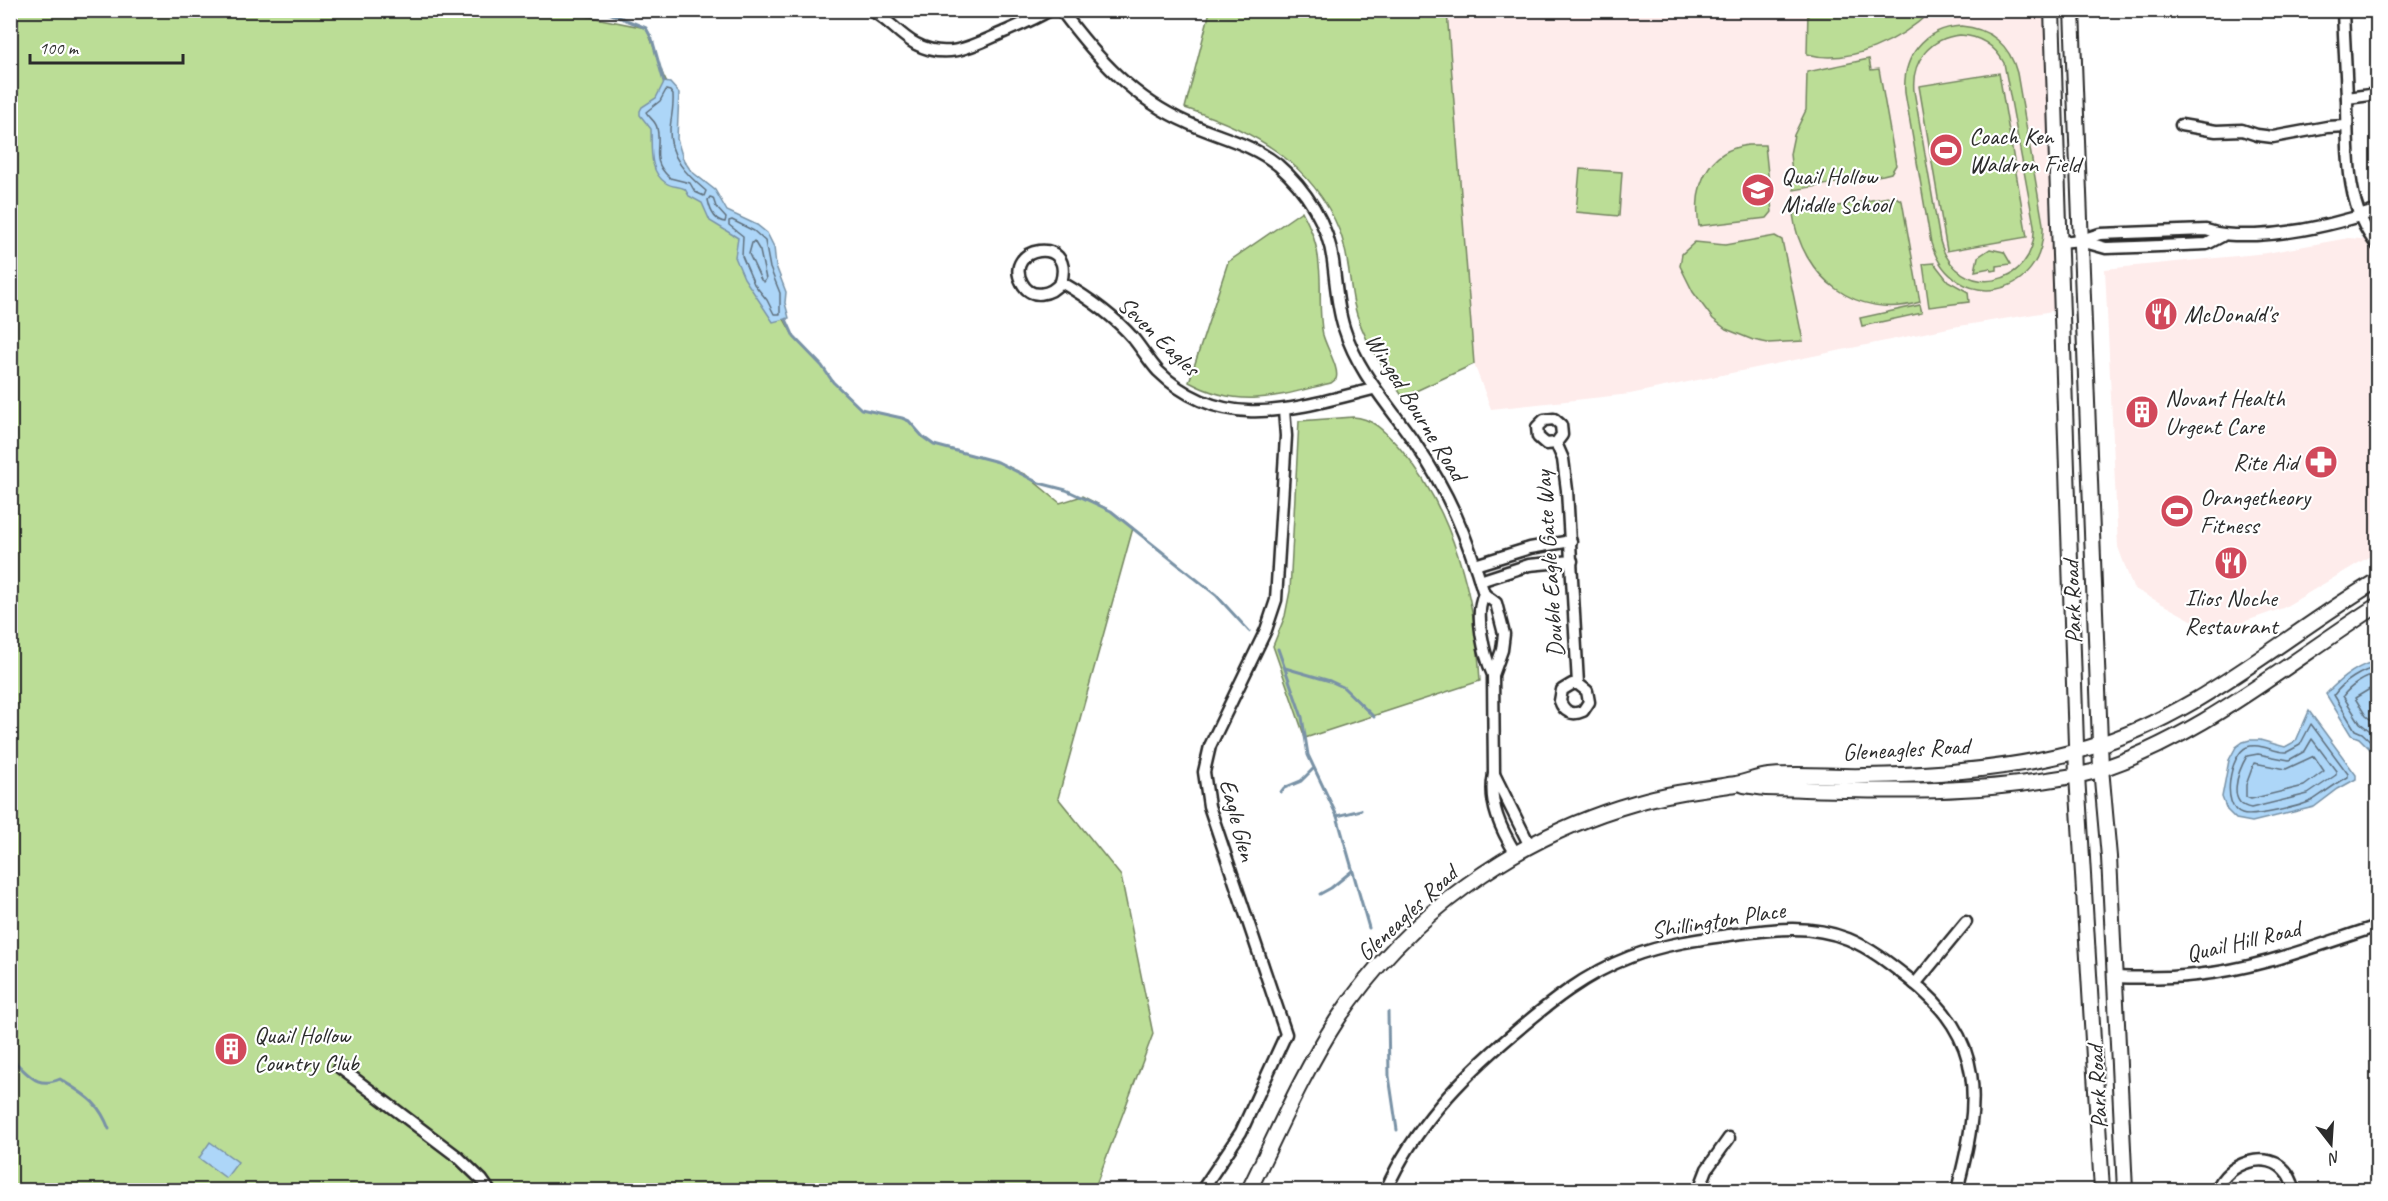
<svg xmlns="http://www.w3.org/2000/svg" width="2388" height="1201" font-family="Caveat,sans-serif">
  <rect width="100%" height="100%" fill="#fff"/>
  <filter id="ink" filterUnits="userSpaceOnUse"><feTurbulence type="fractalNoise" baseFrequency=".0167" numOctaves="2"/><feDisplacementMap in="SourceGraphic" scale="12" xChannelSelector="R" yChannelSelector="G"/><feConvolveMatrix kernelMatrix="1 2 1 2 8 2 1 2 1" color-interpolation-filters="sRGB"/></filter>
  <g filter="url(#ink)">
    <g fill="#feeceb">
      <polygon points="1447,11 2048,11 2059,310 1953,327 1630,394 1491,409 1474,364"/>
      <polygon points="2348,238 2373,240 2378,246 2377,552 2283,608 2221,630 2206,628 2133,588 2118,547 2105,269 2267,253"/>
    </g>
    <g fill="#bbdd96" stroke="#738460" stroke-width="1.5" fill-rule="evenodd">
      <path d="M555,10L646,28C658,51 658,75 675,95L669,154L730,222L794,337L822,366L833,382L861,409L902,418L909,421L923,437L934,445L998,462L1026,475L1060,503L1082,496L1111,511L1133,528L1058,798L1121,876L1153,1034L1094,1190H11L10,11Z"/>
      <path d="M1210,11H1447L1474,364L1403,397C1383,368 1362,339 1354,304C1349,280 1349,256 1340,232C1312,162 1253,130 1185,108Z"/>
      <path d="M1808,11V10L1931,11C1901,40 1850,66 1807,54Z"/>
      <path d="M1961,26C1990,28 2010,45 2017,73L2043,224C2047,299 1953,316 1931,243L1905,93C1902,57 1924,28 1961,26ZM1960,35C1980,36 1995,46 2004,63L2034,225C2038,288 1957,303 1940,241L1914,91C1911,61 1930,38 1960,35Z"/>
      <polygon points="1869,59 1871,70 1879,69 1896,165 1891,173 1883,175 1794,190 1790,154 1794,135 1806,110 1807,72"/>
      <polygon points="1999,73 2027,237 1947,251 1919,86"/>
      <path d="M1748,145H1765L1772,212L1767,218L1699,226C1693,188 1706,150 1748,145Z"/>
      <polygon points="1580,169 1622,172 1619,216 1576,212"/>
      <path d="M1894,196L1902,201L1920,302C1857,321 1801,277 1793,214Z"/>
      <path d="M1302,211C1311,228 1318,246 1319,265C1322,289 1318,311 1323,335C1326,347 1340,369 1336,379L1331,383C1278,396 1241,410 1189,382L1228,262Z"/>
      <polygon points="1775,236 1782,240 1803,341 1768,343 1753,340 1726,329 1713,319 1693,292 1680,266 1682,254 1695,242 1725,245"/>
      <polygon points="1990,249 2004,252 2011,264 1997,266 1997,270 1991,271 1990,268 1975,271 1978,257"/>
      <polygon points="1934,263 1948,281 1968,292 1969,302 1929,307 1923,264"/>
      <polygon points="1920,305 1922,313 1862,326 1860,318"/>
      <path d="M1353,417C1373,418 1385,432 1398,446C1453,508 1476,599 1480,681L1305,738L1273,646L1285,616L1290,591L1299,421Z"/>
    </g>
    <g fill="#add6f8" stroke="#7992a6" stroke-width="1.5">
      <path d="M664,82L670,83L679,93L677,139L683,159L691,171L715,190L727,211L757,225L767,233L774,247L776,266L786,292L785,303L789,318L773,322L744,278L735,257L738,238L710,221L702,203L689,196L685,189C679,186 671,187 666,183C648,171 652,148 651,129L640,115V111L642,107L656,98Z"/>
      <path d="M2377,661H2378L2377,756L2359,738L2351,735L2326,694C2340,679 2357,665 2377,661Z"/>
      <polygon points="2309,711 2356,775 2356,779 2338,789 2314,807 2252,822 2236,819 2227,810 2222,797 2229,760 2236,747 2243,742 2250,740 2260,740 2285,747 2296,741"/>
      <polygon points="210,1142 238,1162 226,1178 199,1158"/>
    </g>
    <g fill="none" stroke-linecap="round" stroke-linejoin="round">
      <g stroke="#5f6f7d" stroke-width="1.5">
        <path d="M666,90L670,91L673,95C674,107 671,117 670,129C669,158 687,175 706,191L704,196L695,192L690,183L670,178C649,159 662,148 657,128C656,121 649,118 646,112L660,101Z"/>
        <path d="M710,197L713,198L716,207L726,218L725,222C715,221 710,210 708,200Z"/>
        <polygon points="732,220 754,231 765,241 770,268 780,293 780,314 774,314 767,300 754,284 742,256 743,236 729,225 729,221"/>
        <polygon points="754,241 760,251 766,279 764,282 761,280 749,254 752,243"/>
        <path d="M2378,667C2362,670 2343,682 2334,695L2355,730L2362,733L2378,748"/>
        <path d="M2378,674C2366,676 2350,686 2343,696L2360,723L2378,737"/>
        <polyline points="2378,684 2355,698 2366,716 2378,725"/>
        <path d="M2311,724L2348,774V777C2335,784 2325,792 2313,800C2302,806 2253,818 2242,814C2220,807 2230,754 2247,747C2260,742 2274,753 2287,752L2300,745Z"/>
        <path d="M2312,739L2336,771V775L2308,794L2251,808C2226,804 2238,771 2247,756L2258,754L2289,760L2305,751Z"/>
        <polygon points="2314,756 2324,771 2304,786 2251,799 2246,797 2246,785 2254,763 2286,769"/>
      </g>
      <g stroke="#7992a6" stroke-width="3">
        <polyline points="602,10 646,28 652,39 664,82"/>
        <polyline points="786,319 794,337 822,366 833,382 861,409 902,418 909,421 923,437 934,445 998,462 1039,483 1066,490 1111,511 1216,595 1249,631"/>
        <polyline points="1278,649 1302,717 1308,755 1337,816 1369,928"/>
        <polyline points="1285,668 1330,681 1343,687 1374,717"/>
        <polyline points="1281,792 1284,788 1301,781 1313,769"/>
        <polyline points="1337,816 1361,810"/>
        <polyline points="1320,894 1331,888 1352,871"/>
        <polyline points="1388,1012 1389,1076 1397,1130"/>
        <path d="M10,1058C28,1072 35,1090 60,1079C84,1095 98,1100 109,1129"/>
      </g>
      <g stroke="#2b2b2b" stroke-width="15">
        <g id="street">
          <path d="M871,10C888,19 899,35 916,44C948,61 974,45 1004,32C1020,25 1035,19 1050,10"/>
          <path d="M1061,10C1096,57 1133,99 1188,123C1218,137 1251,143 1278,165C1306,189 1328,224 1333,261C1336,284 1337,306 1344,328C1358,373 1389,405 1415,443C1449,493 1467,536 1484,594"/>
          <path d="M2343,10C2344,40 2346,69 2347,99C2348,147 2344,207 2378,246"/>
          <polyline points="2347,98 2378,94"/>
          <polyline points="2181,125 2216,131 2242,130 2257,135 2273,137 2327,127 2347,126"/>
          <polyline points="2081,241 2106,248 2136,247 2207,244 2222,236"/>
          <path d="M2061,242L2081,240L2100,234L2206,230C2223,236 2238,235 2256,235C2299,233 2337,224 2378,210"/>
          <path d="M1061,282C1051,295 1031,300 1022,283C1002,247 1075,234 1061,282C1087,297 1113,315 1133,338C1142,349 1149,361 1158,371C1223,435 1296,408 1373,389"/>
          <path d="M1556,443L1562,435L1561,425L1554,419L1544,420L1537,427L1538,437L1546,444L1556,443L1563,459L1567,490L1578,684H1572L1562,690L1560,701C1564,712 1572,716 1583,711L1589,702L1587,691L1578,684"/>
          <polyline points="1475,565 1530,548 1571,541"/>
          <polyline points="1480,581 1529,565 1572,561"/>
          <path d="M1493,675C1484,655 1474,614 1484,594L1496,603L1504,634L1502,650L1493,675L1494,774"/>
          <path d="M1516,854C1501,830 1488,803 1494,774L1530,846"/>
          <path d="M2114,977C2141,978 2168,978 2196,975C2259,969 2318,945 2378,926"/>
          <polyline points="1915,984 1966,922"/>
          <polyline points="339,1067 458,1157 482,1180 489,1190"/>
          <polyline points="1202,1190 1241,1132 1286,1034 1209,806 1204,772 1210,746 1266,630 1276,600 1286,436 1284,410"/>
          <path d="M1386,1190C1414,1127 1461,1078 1513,1034C1549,1003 1585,974 1630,957C1664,944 1700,939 1736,934C1774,929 1811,924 1848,939C1870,948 1889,963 1908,978C1988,1040 1980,1103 1957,1190"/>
          <polyline points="1699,1190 1707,1169 1729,1138"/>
          <path d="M2217,1190C2226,1163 2269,1148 2287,1173C2291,1178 2293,1185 2295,1190"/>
        </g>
      </g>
      <g stroke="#2b2b2b" stroke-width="18">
        <g id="secondary">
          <polyline points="2052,10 2077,775 2102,1190"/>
          <polyline points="2072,10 2101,768 2109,857 2125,1190"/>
          <path d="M1744,785L1766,788C1855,790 1945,795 2034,782C2053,779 2073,777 2092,772C2197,740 2286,664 2378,605"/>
          <path d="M1249,1190C1277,1133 1302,1074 1337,1020C1406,916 1515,837 1635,803C1668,793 1702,789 1736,784C1747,782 1758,777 1769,776C1801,773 1834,777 1865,776C1940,775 2017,769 2088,748C2198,716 2282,637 2378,580"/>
        </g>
      </g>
      <use href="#street" stroke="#fff" stroke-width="10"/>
      <use href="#secondary" stroke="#fff" stroke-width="14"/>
    </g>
  </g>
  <defs>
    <g id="stadium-disc" transform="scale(1.725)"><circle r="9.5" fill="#d1495b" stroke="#fff"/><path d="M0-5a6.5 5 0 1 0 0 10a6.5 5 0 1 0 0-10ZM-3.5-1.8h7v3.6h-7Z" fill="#fff"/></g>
    <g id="school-disc" transform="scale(1.725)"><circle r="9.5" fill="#d1495b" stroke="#fff"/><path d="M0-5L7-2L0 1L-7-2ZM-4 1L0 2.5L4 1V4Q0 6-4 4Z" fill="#fff"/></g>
    <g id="restaurant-disc" transform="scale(1.725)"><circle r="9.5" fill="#d1495b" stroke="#fff"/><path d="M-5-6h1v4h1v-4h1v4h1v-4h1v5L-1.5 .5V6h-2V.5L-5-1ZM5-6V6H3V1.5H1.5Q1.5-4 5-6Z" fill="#fff"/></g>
    <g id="building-disc" transform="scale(1.725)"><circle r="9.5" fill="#d1495b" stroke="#fff"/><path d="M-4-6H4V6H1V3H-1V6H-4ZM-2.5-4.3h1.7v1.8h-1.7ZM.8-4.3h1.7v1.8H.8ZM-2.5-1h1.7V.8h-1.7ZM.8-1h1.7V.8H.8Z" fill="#fff"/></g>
    <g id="pharmacy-disc" transform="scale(1.725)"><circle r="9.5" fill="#d1495b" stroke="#fff"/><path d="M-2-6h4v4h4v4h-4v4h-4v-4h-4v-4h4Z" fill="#fff"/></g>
  </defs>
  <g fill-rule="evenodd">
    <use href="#stadium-disc" x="1946" y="150"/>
    <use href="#school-disc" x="1758" y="190"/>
    <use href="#restaurant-disc" x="2161" y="314"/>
    <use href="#building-disc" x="2142" y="412"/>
    <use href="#pharmacy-disc" x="2321" y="462"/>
    <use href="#stadium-disc" x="2177" y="511"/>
    <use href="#restaurant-disc" x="2231" y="563"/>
    <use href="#building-disc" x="231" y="1049"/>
  </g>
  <g text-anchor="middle" stroke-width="4.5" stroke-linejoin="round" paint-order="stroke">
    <g font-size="24" fill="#2b2b2b" stroke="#fff" text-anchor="start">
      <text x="1969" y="144">Coach Ken<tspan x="1969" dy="28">Waldron Field</tspan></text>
      <text x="1781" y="184">Quail Hollow<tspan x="1781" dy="28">Middle School</tspan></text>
      <text x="2184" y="322">McDonald's</text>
      <text x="2165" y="406">Novant Health<tspan x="2165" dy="28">Urgent Care</tspan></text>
      <text x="2298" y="470" text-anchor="end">Rite Aid</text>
      <text x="2200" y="505">Orangetheory<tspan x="2200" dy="28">Fitness</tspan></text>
      <text x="2231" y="606" text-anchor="middle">Ilios Noche<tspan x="2231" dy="28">Restaurant</tspan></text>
      <text x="254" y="1043">Quail Hollow<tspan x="254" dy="28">Country Club</tspan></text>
    </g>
    <g font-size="24" fill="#2b2b2b" stroke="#fff">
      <text transform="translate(1159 336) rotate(44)" y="8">Seven Eagles</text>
      <text transform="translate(1416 407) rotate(58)" y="8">Winged Bourne Road</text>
      <text transform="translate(1549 564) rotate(-94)" y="8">Double Eagle Gate Way</text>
      <text transform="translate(2072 602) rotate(-92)" y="8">Park Road</text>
      <text transform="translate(1906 749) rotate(-3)" y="8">Gleneagles Road</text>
      <text transform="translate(1238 820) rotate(75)" y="8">Eagle Glen</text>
      <text transform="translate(1407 913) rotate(-43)" y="8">Gleneagles Road</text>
      <text transform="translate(1718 920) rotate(-9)" y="8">Shillington Place</text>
      <text transform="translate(2243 941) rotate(-13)" y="8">Quail Hill Road</text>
      <text transform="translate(2097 1087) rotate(-93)" y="8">Park Road</text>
    </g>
  </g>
  <rect width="2388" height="1201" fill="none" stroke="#fff" stroke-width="36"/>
  <rect x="18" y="18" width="2352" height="1165" fill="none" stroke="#2b2b2b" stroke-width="2" filter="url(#ink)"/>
  <g transform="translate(2331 1144) rotate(163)" stroke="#ffffff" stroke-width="4.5" paint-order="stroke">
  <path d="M0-4.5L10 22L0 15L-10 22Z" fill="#2b2b2b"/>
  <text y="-9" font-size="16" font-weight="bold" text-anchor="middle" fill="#2b2b2b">N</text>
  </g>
  <path d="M30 54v9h153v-9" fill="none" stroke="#2b2b2b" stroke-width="3"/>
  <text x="39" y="54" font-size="18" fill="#2b2b2b" stroke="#ffffff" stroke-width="4.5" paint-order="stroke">100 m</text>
</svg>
